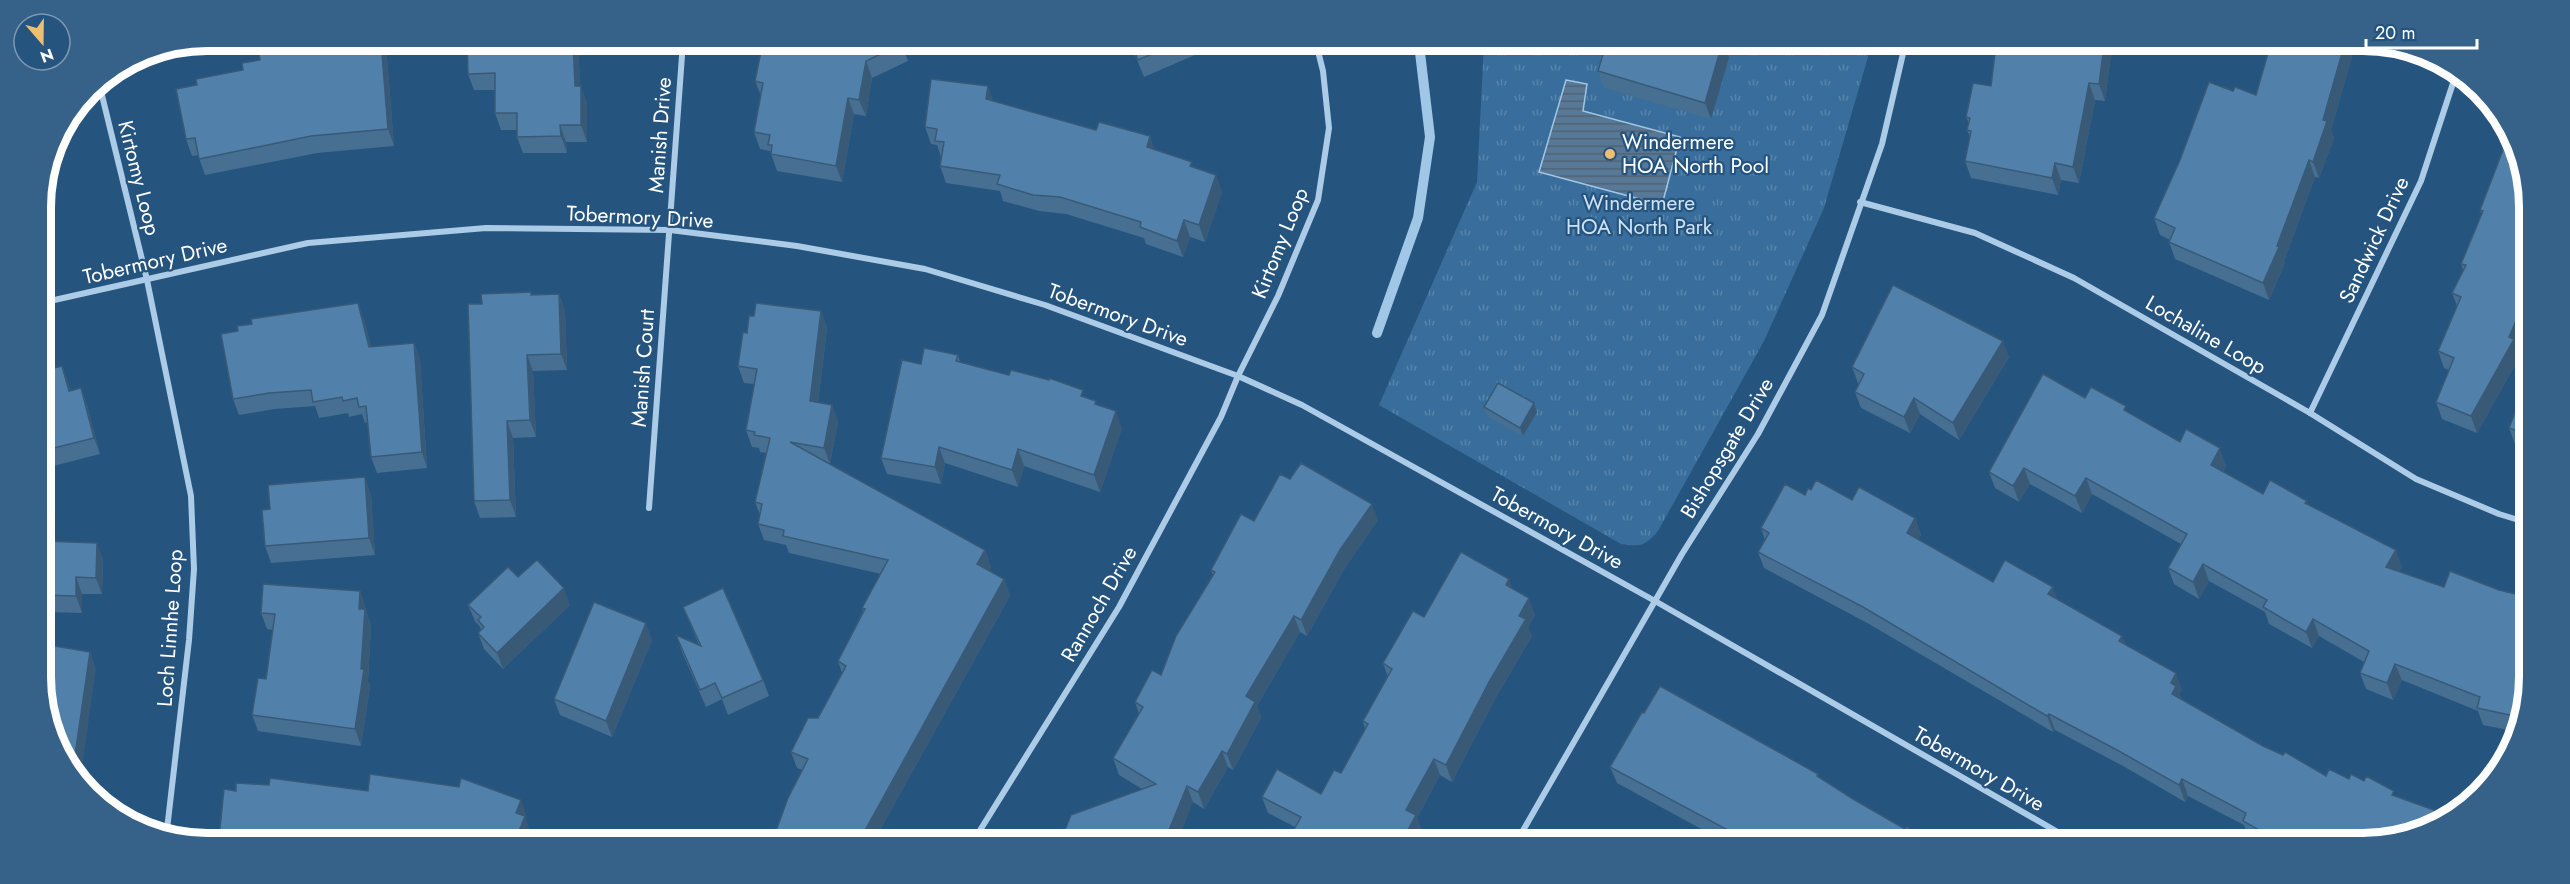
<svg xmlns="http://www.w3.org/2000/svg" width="2570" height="884" font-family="Jost,sans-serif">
  <defs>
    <pattern id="park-tufts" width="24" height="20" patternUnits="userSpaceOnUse" patternTransform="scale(1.5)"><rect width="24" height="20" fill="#396e9c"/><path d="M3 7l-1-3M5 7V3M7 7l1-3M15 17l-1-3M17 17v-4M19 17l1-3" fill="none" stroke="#5784ab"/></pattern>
    <pattern id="water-rules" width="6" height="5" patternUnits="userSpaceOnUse" patternTransform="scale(1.5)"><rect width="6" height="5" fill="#577997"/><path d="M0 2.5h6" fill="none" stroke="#526272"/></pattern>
  </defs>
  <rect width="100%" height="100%" fill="#25547f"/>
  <path fill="url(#park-tufts)" d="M1484,44L1869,45L1868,57L1824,208L1764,341L1658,531C1645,546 1641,547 1621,544L1379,405L1477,182Z"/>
  <polygon fill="url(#water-rules)" stroke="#a0c7e6" stroke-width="1.5" points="1566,80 1587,84 1583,111 1680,137 1662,205 1539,172"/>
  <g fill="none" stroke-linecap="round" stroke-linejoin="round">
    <polyline stroke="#a0c7e6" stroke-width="10" points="1377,333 1418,218 1430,137 1419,44"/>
    <g stroke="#abcbe6" stroke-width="6">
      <polyline points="99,83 147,280 191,496 194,569 189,640 166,838"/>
      <polyline points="1860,202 1975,233 2074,278 2310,413 2416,479 2499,514 2525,522"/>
      <polyline points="41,303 308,243 486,228 670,230 797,246 925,269 1045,305 1238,376 1302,405 1655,601 2075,842"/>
      <polyline points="2310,413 2421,181 2455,77"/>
      <polyline points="649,508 683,42"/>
      <polyline points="974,840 1119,607 1221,417 1238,376 1278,296 1318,200 1329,128 1323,71 1316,43"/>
      <polyline points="1517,841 1682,554 1758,434 1822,315 1882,144 1905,45"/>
    </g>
  </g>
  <g fill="#466f92">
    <polygon points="320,41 384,41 386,45 394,146 317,153 205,175 198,155 192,156 186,139 197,85 243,70 260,60 320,43"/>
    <polygon points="578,41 580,86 587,103 587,142 566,142 567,153 523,153 517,137 517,130 501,130 495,113 495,90 474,90 468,74"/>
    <polygon points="1130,43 1217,43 1218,45 1144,77"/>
    <polygon points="902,44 908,61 872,78 866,116 854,114 842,182 777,171 770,151 760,149 754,132 761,96 755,81"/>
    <polygon points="1606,44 1724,44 1729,58 1711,119 1604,88 1598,71"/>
    <polygon points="1996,45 2112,46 2105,101 2095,100 2079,183 2061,180 2058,195 1971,178 1965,161 1970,137 1967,130 1969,123 1966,117 1991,86"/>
    <polygon points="2270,46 2355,46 2331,130 2334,138 2319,178 2315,177 2284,261 2285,263 2269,300 2175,259 2169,242 2170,240 2160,235 2154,218 2233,91 2256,95"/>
    <polygon points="993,101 1155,150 1194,168 1222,192 1205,242 1190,237 1183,257 1146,244 1144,238 1066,214 1039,211 1003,201 1000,191 946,183 940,166 941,157 937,145 931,144 925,127"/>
    <polygon points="2508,137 2517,349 2520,356 2477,433 2442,419 2436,402 2449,370 2444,368 2438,351 2457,306 2452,293 2463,270 2461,264 2482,215 2480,210"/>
    <polygon points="45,183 47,192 42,193"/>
    <polygon points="559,294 565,311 567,370 533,371 536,437 513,438 516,517 480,518 474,501 482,304 532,295"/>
    <polygon points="821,311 827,328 818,403 832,405 838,422 830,464 985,550 991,567 988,571 1004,579 1010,596 875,839 773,839 802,770 797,768 791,752 818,718 842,673 838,661 863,611 862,608 881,574 789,553 786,545 764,540 758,524 760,515 755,502 766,453 760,452 759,448 752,447 746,430 754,384 744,383 738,366 747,333 754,316"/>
    <polygon points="364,319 371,347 414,343 420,359 427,468 377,473 371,457 368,422 365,423 362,414 349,417 348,413 319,418 315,406 275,409 239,415 233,399"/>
    <polygon points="958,355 960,362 1085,397 1098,405 1122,428 1100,492 1024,466 1018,487 945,463 941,484 887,474 881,458 921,364"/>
    <polygon points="2009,357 1959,440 1920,414 1910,433 1861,408 1855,392 1859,384 1858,383 1852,367"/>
    <polygon points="62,366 71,391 81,388 87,405 100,454 42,469 42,369 43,371"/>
    <polygon points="2525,387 2525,448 2515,444 2509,428"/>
    <polygon points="1534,403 1537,412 1523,436 1487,416 1484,407"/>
    <polygon points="2129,413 2180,442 2226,465 2223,472 2263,494 2308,505 2402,567 2399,572 2444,587 2499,590 2524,596 2524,720 2518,732 2483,725 2478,711 2402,680 2393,700 2366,689 2360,673 2364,662 2319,636 2312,648 2269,624 2265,612 2209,581 2199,599 2174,584 2168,568 2181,544 2092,494 2082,513 2030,484 2019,502 1995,488 1989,472"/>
    <polygon points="1290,479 1378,520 1346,566 1307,636 1300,632 1257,706 1261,718 1233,770 1228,767 1204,809 1193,802 1142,789 1119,775 1113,758 1139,714 1135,702 1161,675 1213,576 1211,570"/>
    <polygon points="1811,490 1852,500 1915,518 1921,535 1918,539 1993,582 2057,599 2122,636 2125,644 2182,690 2179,694 2181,699 2373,843 2258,843 2249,838 2244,825 2188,796 2185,802 2123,766 2055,730 2053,732 1869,624 1764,568 1758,552 1765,540 1761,528"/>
    <polygon points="371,494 375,555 271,563 265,546"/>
    <polygon points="43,541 103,559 102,594 82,594 82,613 43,612"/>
    <polygon points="518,577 570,605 503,669 484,649 478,633 481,630 480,627 475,621 468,605"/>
    <polygon points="1513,589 1535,615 1528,627 1532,636 1495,699 1452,782 1440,775 1417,818 1422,832 1295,827 1268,813 1262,797 1321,794 1341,773 1365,729 1363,721 1388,677 1383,663 1424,617"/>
    <polygon points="360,591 371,626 368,681 370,686 361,746 258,731 252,715 266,679 273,630 267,629 261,613"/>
    <polygon points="683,607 763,680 769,696 728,715 722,699 706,707 682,652 676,635 699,645"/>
    <polygon points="652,640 612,737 560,715 554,699"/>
    <polygon points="1610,767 1818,774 1819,777 1853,799 1905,829 1934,842 1725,842 1617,783"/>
  </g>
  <g fill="#395a77">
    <polygon points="381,41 384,41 386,45 394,146 388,129"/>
    <polygon points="573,41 578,41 581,100 581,86 587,103 587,142 581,125 575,86"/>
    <polygon points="1722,44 1724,44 1729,58 1711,119 1705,103"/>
    <polygon points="2104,45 2112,46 2105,101 2099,84"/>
    <polygon points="2344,46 2355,46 2331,130 2334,138 2319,178 2313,162 2323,120"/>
    <polygon points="866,61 872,78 866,116 859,100"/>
    <polygon points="2089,83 2095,100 2079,183 2073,167"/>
    <polygon points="988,86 994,103 986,99"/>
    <polygon points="848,98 854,114 842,182 836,166"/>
    <polygon points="560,125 566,142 567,153 561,136"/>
    <polygon points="1150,136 1156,153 1147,147"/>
    <polygon points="2309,160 2315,177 2284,261 2285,263 2269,300 2263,283"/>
    <polygon points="2055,163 2061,180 2058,195 2052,178"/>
    <polygon points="1216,175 1222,192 1205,242 1199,225"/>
    <polygon points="1184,220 1190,237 1183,257 1177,241"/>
    <polygon points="559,294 565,311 567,370 561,354"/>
    <polygon points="2526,298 2526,329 2517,349 2520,356 2477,433 2471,416 2509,337"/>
    <polygon points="358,303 364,319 375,363 369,347"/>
    <polygon points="821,311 827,328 816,418 810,401"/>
    <polygon points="2003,341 2009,357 1959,440 1953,423"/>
    <polygon points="414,343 420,359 427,468 422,452"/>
    <polygon points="527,355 533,371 536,437 530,420"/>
    <polygon points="62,366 68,382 75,408 69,391"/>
    <polygon points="81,388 87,405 100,454 94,438"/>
    <polygon points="1914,398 1920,414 1910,433 1904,417"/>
    <polygon points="1534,403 1537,412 1523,436 1520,428"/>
    <polygon points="832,405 838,422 830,464 824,448"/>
    <polygon points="1116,411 1122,428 1100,492 1094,475"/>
    <polygon points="507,421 513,438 516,517 510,500"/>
    <polygon points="939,447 945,463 941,484 935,467"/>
    <polygon points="2220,448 2226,465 2217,482 2211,465"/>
    <polygon points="1018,449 1024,466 1018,487 1012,470"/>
    <polygon points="2024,468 2030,484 2019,502 2013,486"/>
    <polygon points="365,477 371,494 375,555 369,538"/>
    <polygon points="2086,478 2092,494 2082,513 2075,496"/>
    <polygon points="1372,504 1378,520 1346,566 1307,636 1301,620 1340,550"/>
    <polygon points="1915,518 1921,535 1913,549 1907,533"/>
    <polygon points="97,543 103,559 102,594 96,578"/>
    <polygon points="985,550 991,567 983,581 977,564"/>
    <polygon points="2396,550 2402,567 2392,584 2386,567"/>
    <polygon points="2203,564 2209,581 2199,599 2193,582"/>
    <polygon points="76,577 82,594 82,613 76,596"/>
    <polygon points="1004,579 1010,596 875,839 865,839 863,834"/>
    <polygon points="1509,579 1515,595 1506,585"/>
    <polygon points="2053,587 2059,603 2048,594"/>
    <polygon points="564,588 570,605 503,669 497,653"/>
    <polygon points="360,591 371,626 368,681 370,686 361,746 355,729"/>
    <polygon points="1529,598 1535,615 1528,627 1532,636 1495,699 1452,782 1446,765 1519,616"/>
    <polygon points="1294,616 1300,632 1257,706 1261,718 1233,770 1227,754 1246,696"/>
    <polygon points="2313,619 2319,636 2312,648 2306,632"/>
    <polygon points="646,623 652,640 612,737 606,721"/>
    <polygon points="2122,636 2128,652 2119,641"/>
    <polygon points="90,652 96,668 80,782 73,769"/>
    <polygon points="2395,664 2402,680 2393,700 2387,683"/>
    <polygon points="2176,673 2182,690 2179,694 2182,703 2172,694 2171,683"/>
    <polygon points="2049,714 2055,730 2053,732 2047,716"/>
    <polygon points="1222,751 1228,767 1204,809 1198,792"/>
    <polygon points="1434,759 1440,775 1417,818 1422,832 1417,841 1402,841 1406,810"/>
    <polygon points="2182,779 2188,796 2185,802 2179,785"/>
    <polygon points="1187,786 1193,802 1178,840 1165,840"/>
    <polygon points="521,800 527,817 526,819 531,833 529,839 516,839 516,813"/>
  </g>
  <g fill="#5181aa" stroke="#395a77" stroke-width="1.5">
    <polygon points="320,41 381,41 388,129 311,136 199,159 195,138 186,139 176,89 197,85 196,79 243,70 242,63 260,60 259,54 320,43"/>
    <polygon points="467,41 573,41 575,86 581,86 581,125 560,125 561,136 517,137 517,113 495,113 495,73 468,74"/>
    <polygon points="763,42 891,42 902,44 866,61 859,100 848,98 836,166 771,154 772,145 768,145 770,135 754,132 763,83 755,81"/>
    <polygon points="1131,43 1178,43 1138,60"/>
    <polygon points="1606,44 1722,44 1705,103 1598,71"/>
    <polygon points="1996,45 2104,45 2099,84 2089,83 2073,167 2055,163 2052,178 1965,161 1971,131 1967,130 1970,118 1966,117 1973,83 1991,86"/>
    <polygon points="2270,46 2344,46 2323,120 2327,121 2313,162 2309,160 2277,246 2279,247 2263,283 2169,242 2175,228 2154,218 2180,160 2209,82 2233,91 2235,87 2256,95"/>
    <polygon points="931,79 988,86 986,99 1096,130 1099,122 1150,136 1147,147 1192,162 1190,166 1216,175 1199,225 1184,220 1177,241 1140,227 1141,222 1060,197 1033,195 997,184 1000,175 940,166 944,142 935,141 937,129 925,127"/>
    <polygon points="2508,137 2526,175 2526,298 2509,337 2514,339 2471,416 2436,402 2454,358 2438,351 2461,297 2452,293 2466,265 2461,264 2483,211 2480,210"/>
    <polygon points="1893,285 2003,341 1953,423 1914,398 1904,417 1855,392 1864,374 1852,367"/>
    <polygon points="531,292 531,295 559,294 561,354 527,355 530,420 507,421 510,500 474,501 468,304 482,304 481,294"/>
    <polygon points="358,303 369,347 414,343 422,452 371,457 366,406 359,407 357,398 343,401 342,397 313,402 311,390 269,393 233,399 221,334 238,331 237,326 252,324 251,319"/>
    <polygon points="756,303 821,311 810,401 832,405 824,448 790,442 985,550 977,564 1004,579 863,834 866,835 865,839 773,839 788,798 808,759 791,752 808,718 818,718 846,666 838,661 865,609 862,608 888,560 783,536 784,530 758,524 762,504 755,502 770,438 754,435 755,432 746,430 757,369 738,366 743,332 747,333 749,316 754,316"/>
    <polygon points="924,348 958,355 956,361 1009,375 1011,370 1049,380 1049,378 1083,390 1081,396 1096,401 1095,404 1116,411 1094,475 1018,449 1012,470 939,447 935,467 881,458 902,360 921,364"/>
    <polygon points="62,366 69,391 81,388 94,438 42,451 42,369 42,371"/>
    <polygon points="2043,374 2085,398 2091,387 2126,406 2124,410 2180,442 2186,429 2220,448 2211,465 2263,494 2270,480 2307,501 2305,503 2396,550 2386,567 2444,587 2450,571 2499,590 2524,596 2524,718 2477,708 2480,697 2395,664 2387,683 2360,673 2369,651 2313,619 2306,632 2263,607 2267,600 2203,564 2193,582 2168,568 2187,534 2086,478 2075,496 2024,468 2013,486 1989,472"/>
    <polygon points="1498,383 1534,403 1520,428 1484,407"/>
    <polygon points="2525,387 2525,434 2509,428"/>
    <polygon points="1301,463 1372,504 1340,550 1301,620 1294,616 1246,696 1255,702 1227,754 1222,751 1198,792 1187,786 1165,840 1061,840 1071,815 1156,784 1113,758 1143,707 1135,702 1152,670 1161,675 1176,636 1215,572 1211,570 1241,514 1254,521 1280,474 1290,479"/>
    <polygon points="365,477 369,538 265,546 262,510 270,509 268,485"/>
    <polygon points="1816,480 1852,500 1859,487 1915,518 1907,533 1993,582 2005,560 2053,587 2048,594 2122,636 2119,641 2176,673 2171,683 2176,686 2172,694 2263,746 2283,755 2285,752 2326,776 2329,769 2349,779 2351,774 2364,781 2366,776 2394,791 2392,795 2448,815 2373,843 2282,843 2243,821 2246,813 2182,779 2179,785 2117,750 2049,714 2047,716 1863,607 1758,552 1769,533 1761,528 1785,484 1805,495 1808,488 1811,490"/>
    <polygon points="43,541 97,543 96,578 76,577 76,596 43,595"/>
    <polygon points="1461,552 1509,579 1506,585 1529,598 1519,616 1526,619 1489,682 1446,765 1434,759 1406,810 1416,815 1402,841 1288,840 1301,817 1262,797 1277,769 1321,794 1334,770 1341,773 1368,724 1363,721 1392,669 1383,663 1413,611 1424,617"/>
    <polygon points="537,560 564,588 497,653 478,633 484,627 478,620 481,617 468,605 508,567 518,577"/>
    <polygon points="263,584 360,591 359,609 365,609 361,669 364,669 355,729 252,715 258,678 266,679 275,614 261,613"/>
    <polygon points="723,588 763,680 722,698 715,683 700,690 676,635 701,646 683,607"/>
    <polygon points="594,602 646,623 606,721 554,699"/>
    <polygon points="43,644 90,652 73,769 44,709"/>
    <polygon points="1660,686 1818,774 1817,776 1853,799 1905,829 1907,827 1934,842 1739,842 1741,837 1610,767 1642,712 1644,713"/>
    <polygon points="370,774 459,787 461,778 521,800 516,813 525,816 516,839 219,838 224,789 236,791 236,783 269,785 270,778 368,791"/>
  </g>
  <circle fill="#efbf70" stroke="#25547f" stroke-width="2" cx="1610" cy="154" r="6"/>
  <g text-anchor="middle" stroke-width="4.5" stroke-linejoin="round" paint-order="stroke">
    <g font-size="21" fill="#fff" stroke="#25547f">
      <text transform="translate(660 135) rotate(-86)" y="7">Manish Drive</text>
      <text transform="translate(139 178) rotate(76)" y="7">Kirtomy Loop</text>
      <text transform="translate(640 217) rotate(3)" y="7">Tobermory Drive</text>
      <text transform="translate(2374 240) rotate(-65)" y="7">Sandwick Drive</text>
      <text transform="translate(1280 243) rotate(-68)" y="7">Kirtomy Loop</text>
      <text transform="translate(155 261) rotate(-13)" y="7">Tobermory Drive</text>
      <text transform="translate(1118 315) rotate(20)" y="7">Tobermory Drive</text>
      <text transform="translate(2206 335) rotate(30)" y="7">Lochaline Loop</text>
      <text transform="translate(643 368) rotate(-86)" y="7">Manish Court</text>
      <text transform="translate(1727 448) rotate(-59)" y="7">Bishopsgate Drive</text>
      <text transform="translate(1557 528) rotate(29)" y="7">Tobermory Drive</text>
      <text transform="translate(1099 604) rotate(-60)" y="7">Rannoch Drive</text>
      <text transform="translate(170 628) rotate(-86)" y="7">Loch Linnhe Loop</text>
      <text transform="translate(1979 769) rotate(30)" y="7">Tobermory Drive</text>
    </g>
    <g font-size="21" fill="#fff" stroke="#25547f" text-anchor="start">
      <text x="1622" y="149">Windermere<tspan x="1622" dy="24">HOA North Pool</tspan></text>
    </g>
    <g font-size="21" fill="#cee3f5" stroke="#25547f">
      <text x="1639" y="210">Windermere<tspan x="1639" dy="24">HOA North Park</tspan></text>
    </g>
  </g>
  <path d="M0 0H2570V884H0ZM207 51H2363A156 156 0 0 1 2519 207V677A156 156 0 0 1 2363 833H207A156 156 0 0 1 51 677V207A156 156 0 0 1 207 51Z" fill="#366289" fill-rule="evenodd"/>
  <path fill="none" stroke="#fff" stroke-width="8" d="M207 51H2363A156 156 0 0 1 2519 207V677A156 156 0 0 1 2363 833H207A156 156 0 0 1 51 677V207A156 156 0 0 1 207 51Z"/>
  <g transform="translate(42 42) rotate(160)"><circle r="28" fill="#25547f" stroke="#7c98b2" stroke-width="1.5"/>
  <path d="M0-4.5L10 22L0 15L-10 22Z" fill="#efbf70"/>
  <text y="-9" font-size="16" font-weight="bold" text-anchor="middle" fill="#ffffff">N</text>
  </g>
  <path d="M2366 39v9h111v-9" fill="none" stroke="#ffffff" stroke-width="3"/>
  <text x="2375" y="39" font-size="18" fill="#ffffff" stroke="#25547f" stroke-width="4.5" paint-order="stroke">20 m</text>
</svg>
